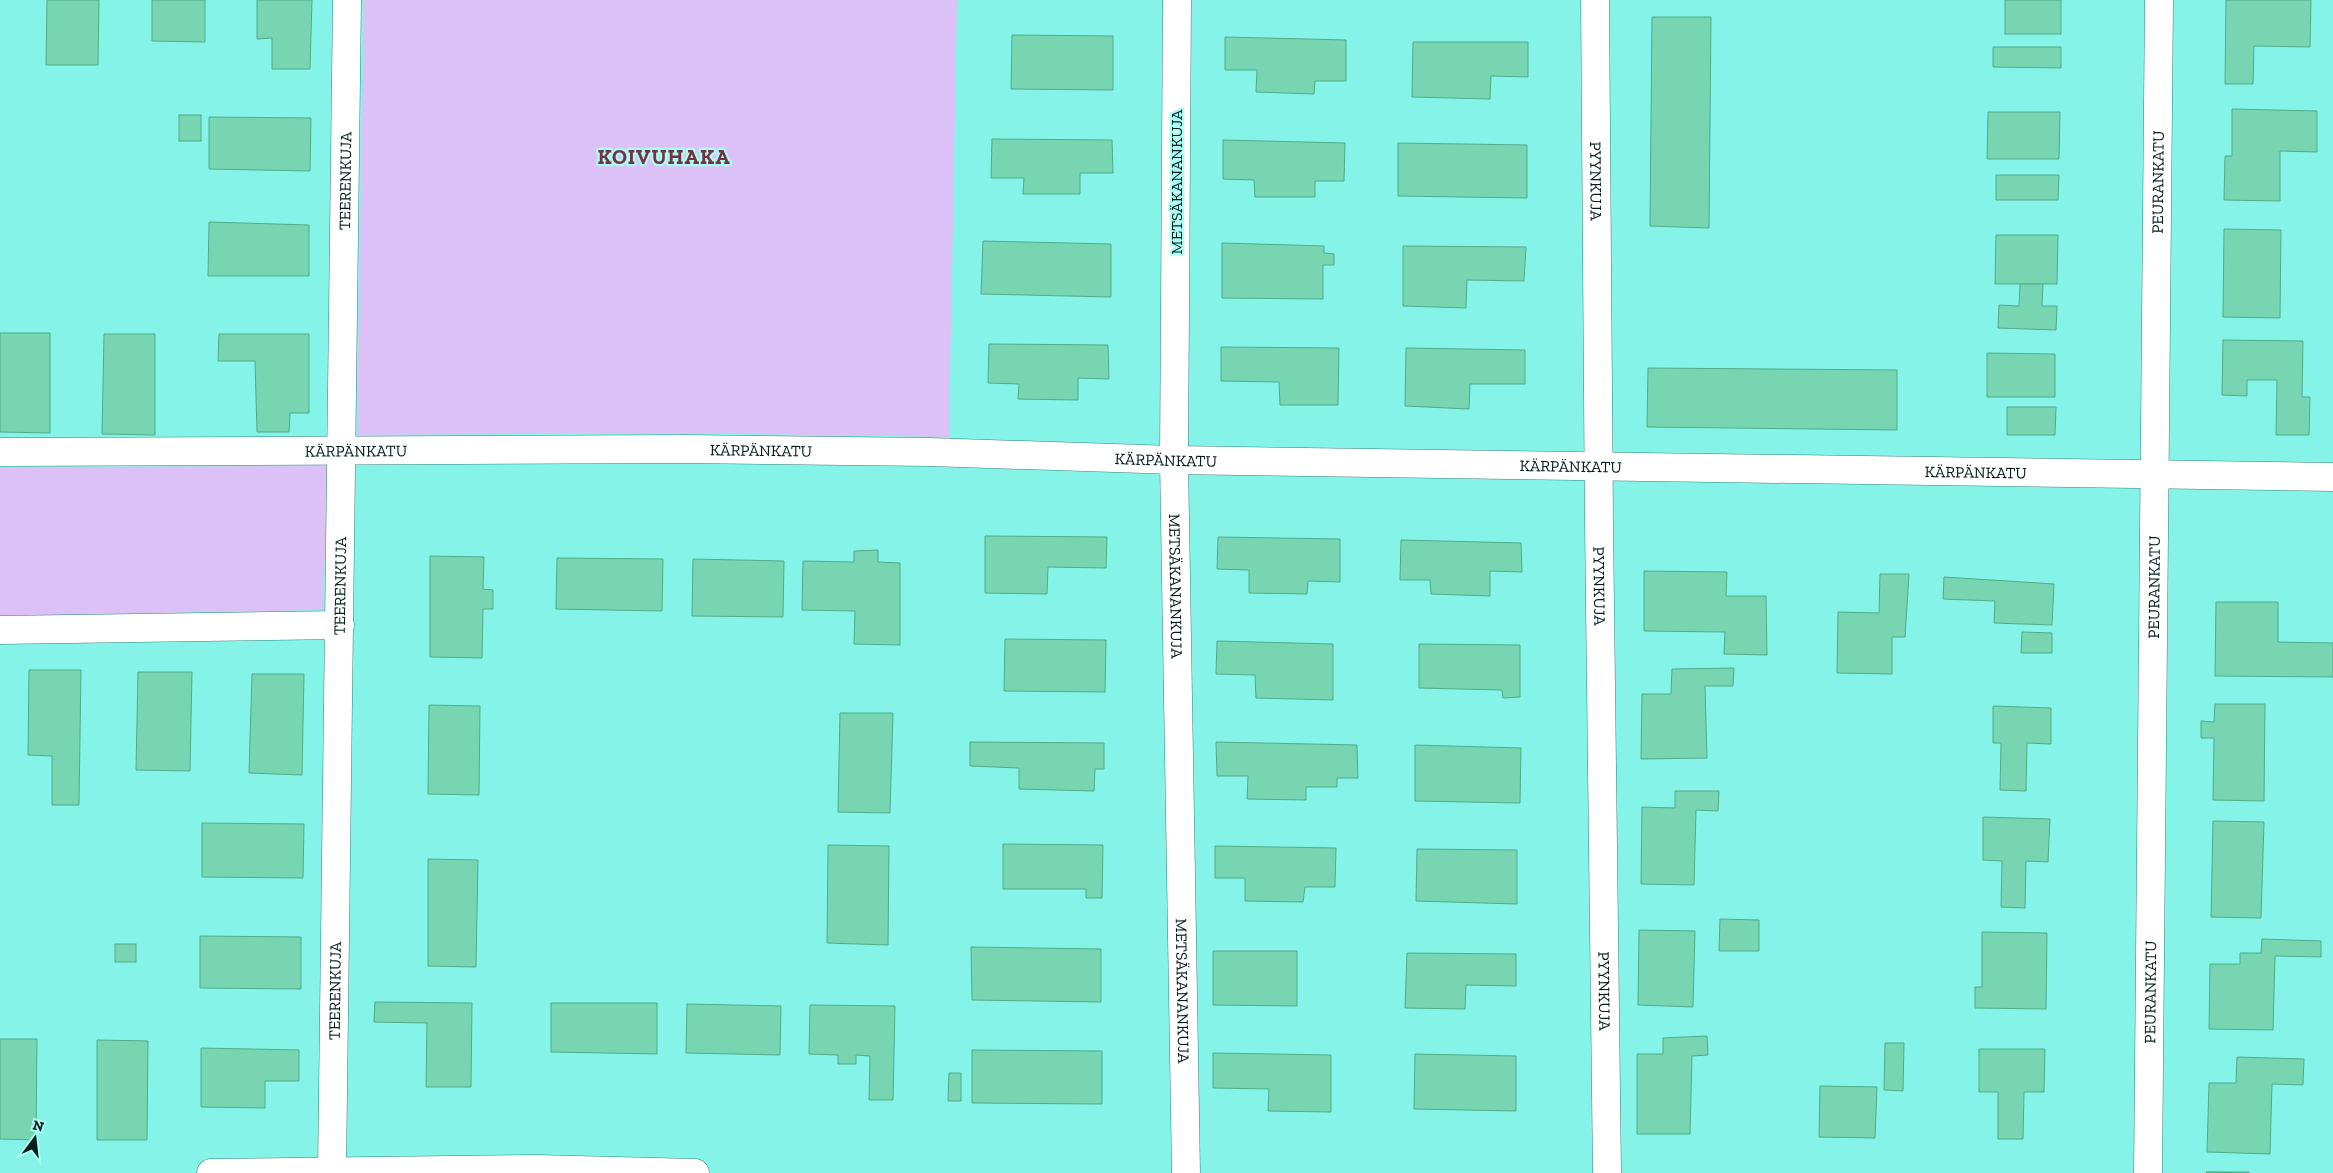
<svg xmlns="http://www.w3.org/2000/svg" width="2333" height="1173" font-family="'Zilla Slab',serif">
  <rect width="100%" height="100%" fill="#85f3e8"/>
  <g fill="#dbc1f6">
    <polygon points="364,0 957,0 949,437 675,433 357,435"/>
    <polygon points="328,466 323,610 0,616 0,467"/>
  </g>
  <g fill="#78d5b1" stroke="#4fac8a">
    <polygon points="47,0 99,0 98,65 46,65"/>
    <polygon points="152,0 205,0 205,42 152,41"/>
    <polygon points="257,0 312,0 310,69 272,69 272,38 257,39"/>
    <rect x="2005" y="0" width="56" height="34"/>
    <polygon points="2226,0 2311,0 2310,47 2254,46 2253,84 2225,84"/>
    <polygon points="1652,17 1711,17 1709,228 1650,226"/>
    <polygon points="1012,35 1113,36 1113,90 1011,89"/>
    <polygon points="1225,37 1346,40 1346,81 1315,81 1314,94 1256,92 1257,70 1225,70"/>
    <polygon points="1413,42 1528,42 1528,77 1491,76 1490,99 1412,97"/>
    <polygon points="1993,47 2061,47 2061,68 1993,67"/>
    <polygon points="2232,109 2317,111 2317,152 2280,151 2280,201 2224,200 2225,156 2232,156"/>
    <polygon points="1988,112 2060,112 2059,159 1987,159"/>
    <rect x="179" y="115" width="22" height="26"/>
    <polygon points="209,117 311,118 310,171 209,169"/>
    <polygon points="992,139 1112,140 1113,173 1080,173 1080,194 1023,194 1024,178 991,178"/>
    <polygon points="1223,140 1345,143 1344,181 1315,181 1315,197 1255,197 1254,180 1223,179"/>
    <polygon points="1398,143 1527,145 1527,198 1398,196"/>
    <polygon points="1996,175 2059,175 2058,200 1996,200"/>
    <polygon points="209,222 309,225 309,276 208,276"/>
    <polygon points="2224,229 2281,230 2280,318 2223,317"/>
    <polygon points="1996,235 2058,235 2057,284 1995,284"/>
    <polygon points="983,241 1111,244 1111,297 981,294"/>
    <polygon points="1222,243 1324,246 1324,253 1334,254 1334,265 1323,265 1323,299 1222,298"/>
    <polygon points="1403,246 1526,247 1524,281 1467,280 1466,308 1403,306"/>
    <polygon points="2020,284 2043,284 2042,306 2057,306 2056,330 1998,328 1999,305 2019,306"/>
    <polygon points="0,333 50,333 50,433 0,432"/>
    <polygon points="104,334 155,334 155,435 102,434"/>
    <polygon points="219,334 309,334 309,413 290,413 289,432 257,432 255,361 218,361"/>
    <polygon points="2223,340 2303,341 2302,397 2310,397 2309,435 2276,435 2277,380 2247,380 2247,396 2222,395"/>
    <polygon points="989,344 1108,345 1109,379 1078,378 1078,400 1018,399 1019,384 988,383"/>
    <polygon points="1221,347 1339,348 1338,405 1280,405 1279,382 1221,381"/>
    <polygon points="1406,348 1525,350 1525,384 1470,384 1469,409 1405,406"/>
    <polygon points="1987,353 2055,354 2055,397 1987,397"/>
    <polygon points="1648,368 1897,370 1897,430 1647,427"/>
    <polygon points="2007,407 2056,407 2055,435 2007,435"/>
    <polygon points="985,536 1107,537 1106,568 1048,567 1047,594 985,593"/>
    <polygon points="1218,537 1340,539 1340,582 1308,581 1307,594 1249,593 1249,570 1217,569"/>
    <polygon points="1401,540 1521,543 1522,572 1490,571 1490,596 1431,594 1430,580 1400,580"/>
    <polygon points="878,550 878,562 900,563 900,645 854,644 855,611 802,610 803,561 854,562 854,551"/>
    <polygon points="430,556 484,557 483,589 493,590 493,609 483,609 482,658 430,657"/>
    <polygon points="557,558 663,559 662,611 556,609"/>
    <polygon points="693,559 784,561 783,617 692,616"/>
    <polygon points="1644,571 1727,572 1726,596 1766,596 1767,655 1724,654 1725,632 1644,631"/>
    <polygon points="1880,574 1909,574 1905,637 1892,637 1892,674 1837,673 1838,612 1879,613"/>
    <polygon points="1944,577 2054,584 2052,625 1994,623 1995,601 1943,599"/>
    <polygon points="2216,602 2278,602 2278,642 2333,643 2333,677 2215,676"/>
    <polygon points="2022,632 2052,633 2052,653 2021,653"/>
    <polygon points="1005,639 1106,640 1105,692 1004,691"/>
    <polygon points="1217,641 1333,644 1333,700 1256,698 1255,675 1216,674"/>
    <polygon points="1419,644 1520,645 1520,697 1503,698 1502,690 1419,688"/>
    <polygon points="1734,668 1733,686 1705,686 1707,758 1641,759 1642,694 1671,694 1672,669"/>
    <polygon points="29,670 81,670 79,805 52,805 52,756 28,755"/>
    <polygon points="138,672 192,672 190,771 136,770"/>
    <polygon points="252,674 304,674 302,775 249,773"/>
    <polygon points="2215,704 2265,704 2264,801 2213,800 2214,738 2201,738 2201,721 2214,722"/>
    <polygon points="429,705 480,706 479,795 428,794"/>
    <polygon points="1993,706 2051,708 2051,744 2027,743 2026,791 2000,790 2001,743 1993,743"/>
    <polygon points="840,713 893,713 890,813 838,812"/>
    <polygon points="970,742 1104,743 1104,769 1095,769 1094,791 1019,789 1019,768 970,766"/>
    <polygon points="1216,742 1357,745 1358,778 1337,778 1337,787 1306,787 1306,800 1247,799 1248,776 1217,776"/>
    <polygon points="1415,745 1521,748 1520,803 1415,801"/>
    <polygon points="1675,791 1719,791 1718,811 1696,810 1694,885 1641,884 1642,807 1675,808"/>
    <polygon points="1983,817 2050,819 2048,862 2026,861 2025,908 2001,907 2002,861 1983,860"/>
    <polygon points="2213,821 2264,822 2261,918 2211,917"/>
    <polygon points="202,823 304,824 303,878 202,877"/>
    <polygon points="1003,844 1103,845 1102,898 1086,898 1086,889 1003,889"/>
    <polygon points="828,845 889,846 888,945 827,943"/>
    <polygon points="1215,846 1336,848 1335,887 1305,887 1303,902 1245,901 1245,878 1215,878"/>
    <polygon points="1417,849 1517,850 1517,904 1416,901"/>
    <polygon points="428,859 478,860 476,967 428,966"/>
    <polygon points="1720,919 1759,920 1759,951 1719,951"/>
    <polygon points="1639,930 1695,931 1693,1007 1638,1005"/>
    <polygon points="1982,932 2047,933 2046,1009 1975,1008 1975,987 1982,987"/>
    <polygon points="200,936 301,937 301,989 200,988"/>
    <polygon points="2262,939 2321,941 2321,957 2275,956 2273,1030 2209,1029 2210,964 2240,964 2240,953 2261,953"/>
    <rect x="115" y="944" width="21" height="18"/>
    <polygon points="971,947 1101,949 1101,1002 972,1000"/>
    <polygon points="1213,951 1297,951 1297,1006 1213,1005"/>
    <polygon points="1407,953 1516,954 1516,986 1466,985 1465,1009 1405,1008"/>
    <polygon points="375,1002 472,1003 471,1087 426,1087 427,1023 374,1022"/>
    <polygon points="551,1003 657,1003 657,1054 551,1052"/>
    <polygon points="687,1004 781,1006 780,1055 686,1053"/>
    <polygon points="810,1005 895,1006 893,1100 869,1100 870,1056 856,1055 856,1064 838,1064 838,1055 809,1054"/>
    <polygon points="1707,1036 1708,1055 1692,1056 1690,1134 1637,1134 1637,1054 1663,1054 1663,1038"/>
    <polygon points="0,1039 37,1039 36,1140 0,1139"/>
    <polygon points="97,1040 148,1041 147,1140 97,1140"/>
    <polygon points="1885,1043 1904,1043 1903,1091 1884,1090"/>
    <polygon points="201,1048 299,1050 299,1081 265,1081 265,1108 201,1107"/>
    <polygon points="1979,1049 2045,1049 2044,1092 2024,1092 2023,1139 1998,1139 1998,1092 1979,1092"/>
    <polygon points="972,1050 1102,1051 1102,1104 972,1103"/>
    <polygon points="1213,1053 1331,1055 1331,1112 1268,1111 1269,1089 1213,1088"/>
    <polygon points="1415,1054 1516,1056 1516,1111 1414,1109"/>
    <polygon points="2237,1057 2304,1059 2303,1085 2272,1084 2270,1154 2207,1152 2209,1083 2236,1083"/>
    <polygon points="949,1073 961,1073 961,1101 948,1101"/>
    <polygon points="1820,1086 1877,1087 1875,1138 1819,1137"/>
    <polygon points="2206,1172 2249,1172 2249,1173"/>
  </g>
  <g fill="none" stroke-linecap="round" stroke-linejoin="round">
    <g stroke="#2f867e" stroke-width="29">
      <g id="street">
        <path id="s1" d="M1177,0L1174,460L1186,1173"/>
        <path id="s2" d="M1595,0L1599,524L1607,1173"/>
        <path id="s3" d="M0,452L687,449L930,452L1174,460L2333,477"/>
        <polyline points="0,630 340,625"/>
        <path id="s4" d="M332,1171L347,0"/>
        <polyline points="211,1173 536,1169 695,1173"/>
        <path id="s5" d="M2148,1173L2159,0"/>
      </g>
    </g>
    <use href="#street" stroke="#fff" stroke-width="28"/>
  </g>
  <g text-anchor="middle" stroke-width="4.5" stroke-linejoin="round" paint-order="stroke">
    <g font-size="16" fill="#051d1b" stroke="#a9fdf3">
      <text dy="6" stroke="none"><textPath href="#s4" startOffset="990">TEERENKUJA</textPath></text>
      <text transform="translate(1176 182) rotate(-90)" y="6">METSÄKANANKUJA</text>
      <text dy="6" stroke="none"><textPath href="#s2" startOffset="181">PYYNKUJA</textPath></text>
      <text dy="6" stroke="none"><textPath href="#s5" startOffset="991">PEURANKATU</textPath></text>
      <text dy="6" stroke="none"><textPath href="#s3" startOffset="761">KÄRPÄNKATU</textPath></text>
      <text dy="6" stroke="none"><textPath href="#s3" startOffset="356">KÄRPÄNKATU</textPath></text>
      <text dy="6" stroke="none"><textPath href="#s3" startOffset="1166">KÄRPÄNKATU</textPath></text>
      <text dy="6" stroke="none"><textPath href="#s3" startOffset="1571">KÄRPÄNKATU</textPath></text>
      <text dy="6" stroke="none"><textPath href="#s3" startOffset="1976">KÄRPÄNKATU</textPath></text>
      <text dy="6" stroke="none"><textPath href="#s4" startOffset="585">TEERENKUJA</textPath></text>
      <text dy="6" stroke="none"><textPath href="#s5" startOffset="586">PEURANKATU</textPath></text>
      <text dy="6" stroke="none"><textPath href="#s1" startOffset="586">METSÄKANANKUJA</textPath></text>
      <text dy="6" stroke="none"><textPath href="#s2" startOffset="586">PYYNKUJA</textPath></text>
      <text dy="6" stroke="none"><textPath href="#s4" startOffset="180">TEERENKUJA</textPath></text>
      <text dy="6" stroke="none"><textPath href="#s1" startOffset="991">METSÄKANANKUJA</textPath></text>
      <text dy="6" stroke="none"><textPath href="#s2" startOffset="991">PYYNKUJA</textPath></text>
      <text dy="6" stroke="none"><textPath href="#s5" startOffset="181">PEURANKATU</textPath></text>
    </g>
    <g font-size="21" font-weight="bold" letter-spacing="1" fill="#773143" stroke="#a9fdf3">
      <text x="664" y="164">KOIVUHAKA</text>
    </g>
  </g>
  <g transform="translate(35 1138) rotate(15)" stroke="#a9fdf3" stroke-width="4" paint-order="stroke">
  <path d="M0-4L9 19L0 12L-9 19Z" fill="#051d1b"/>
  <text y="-8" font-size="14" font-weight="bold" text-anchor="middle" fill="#051d1b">N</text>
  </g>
</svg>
